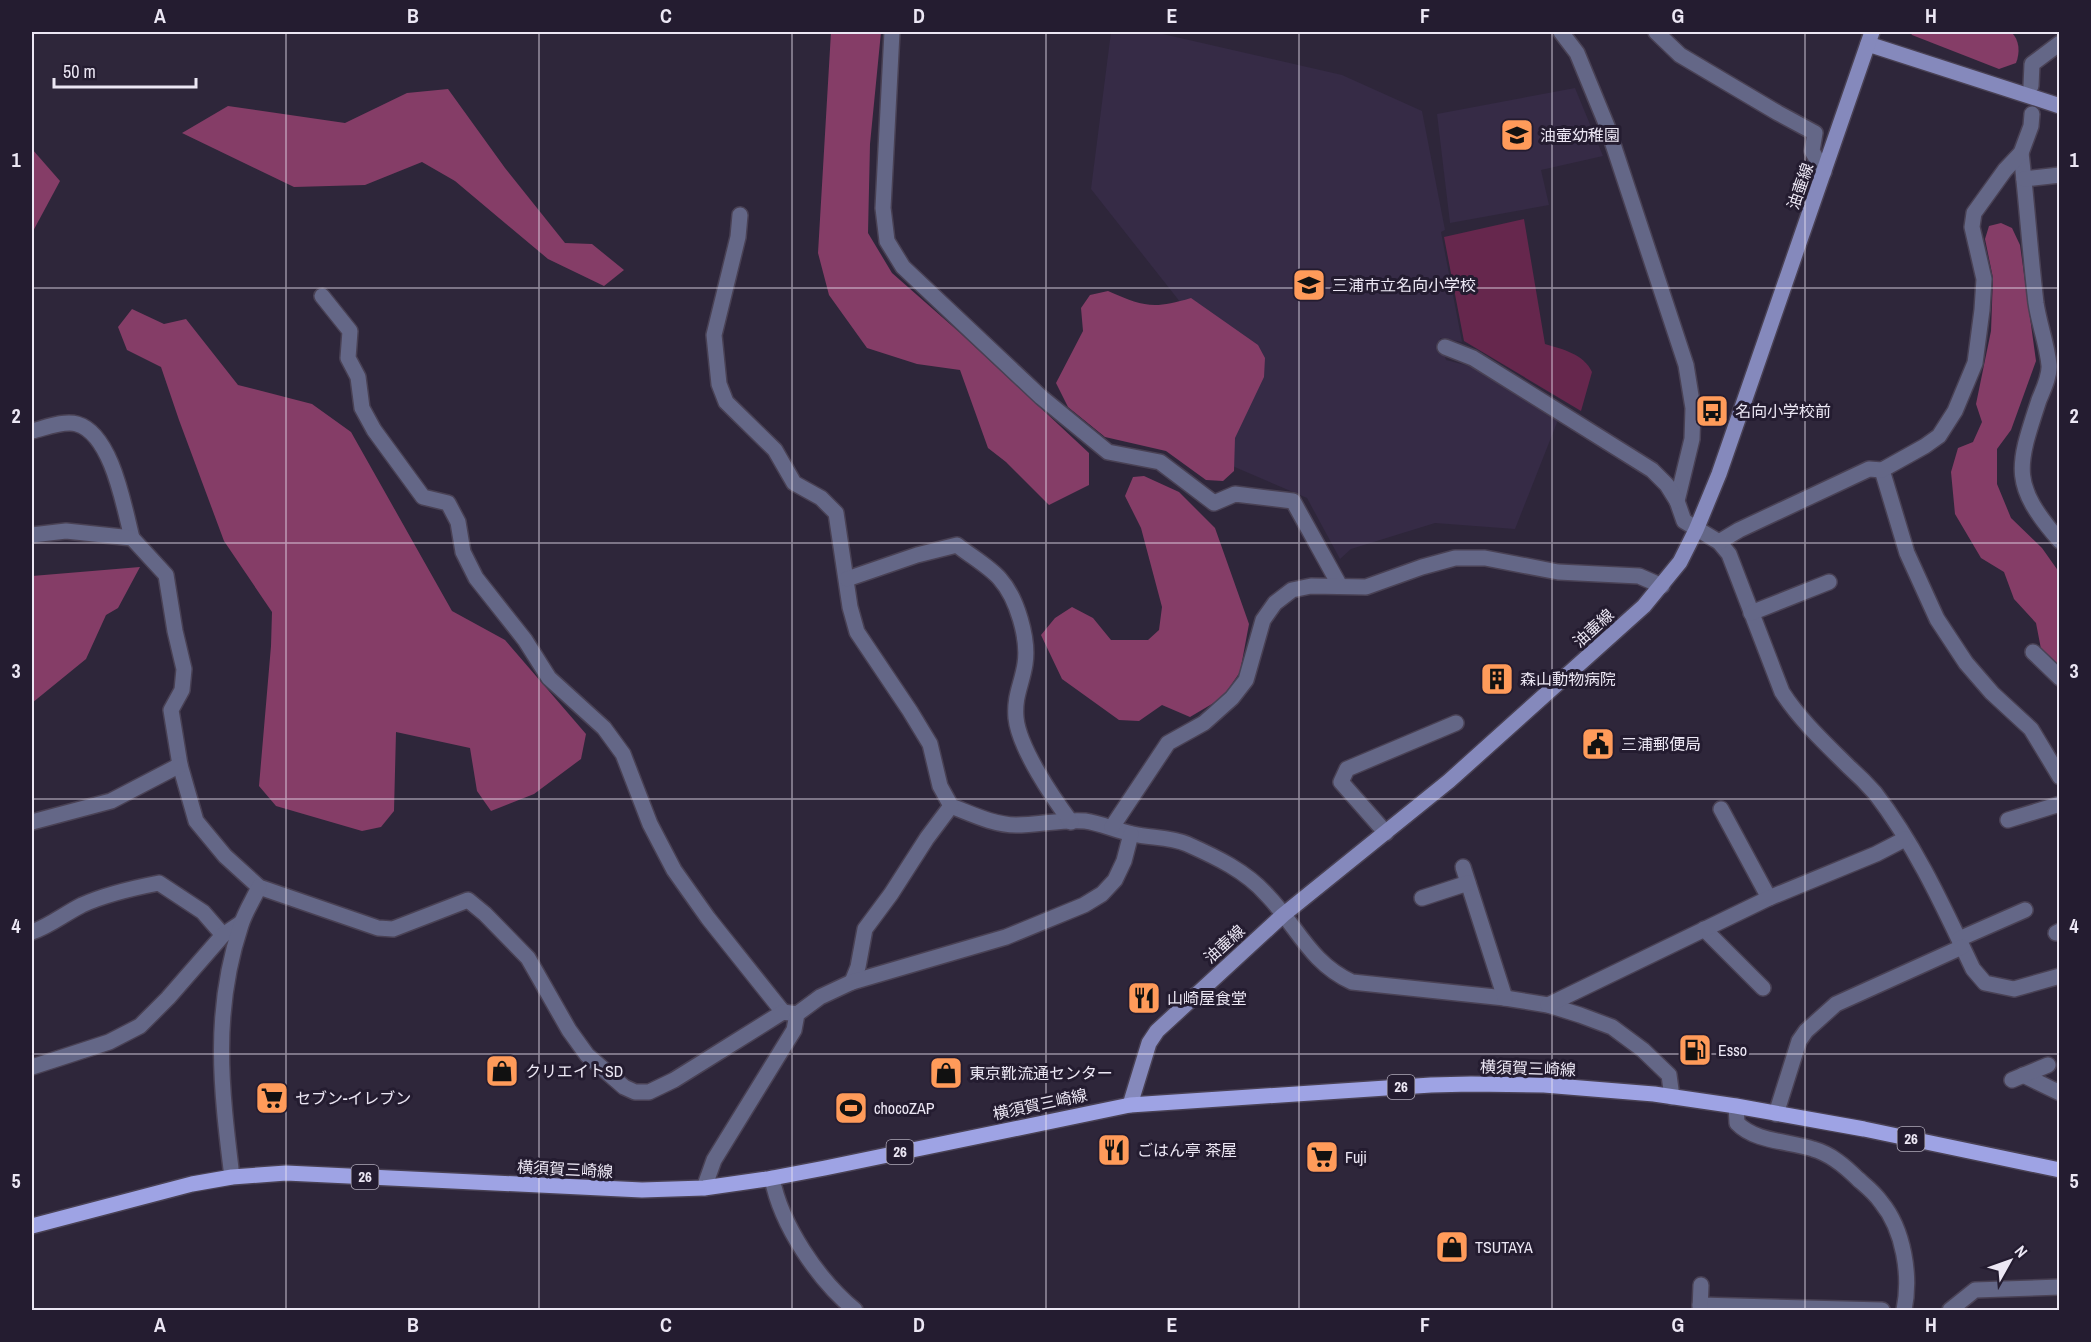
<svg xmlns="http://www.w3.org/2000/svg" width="2091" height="1342" font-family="'Archivo Narrow','Noto Sans JP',sans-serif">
  <rect width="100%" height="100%" fill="#2e263a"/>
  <g fill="#362b46">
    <polygon points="1111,32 1154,32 1342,75 1422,111 1445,230 1441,232 1462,342 1440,338 1446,360 1481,369 1558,420 1515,529 1435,523 1351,549 1340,559 1307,498 1230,465 1229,364 1091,189"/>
    <polygon points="1575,88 1603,156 1541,170 1549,205 1450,223 1437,114"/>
  </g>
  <path fill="#66274d" d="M1524,219L1545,344C1562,349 1584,354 1592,372L1581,411L1464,341L1444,237Z"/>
  <g fill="#853d67">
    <polygon points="831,32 881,32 870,144 868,233 892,273 959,332 1089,453 1089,485 1049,505 1006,462 988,448 960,370 917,364 867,348 829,295 818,253"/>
    <path d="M1910,32H2011C2020,40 2020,53 2016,63L1999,69L1912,35Z"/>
    <polygon points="448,89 505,168 565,243 592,244 624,270 604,286 548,259 455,181 422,162 365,185 294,187 182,133 228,106 345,123 407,93"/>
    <polygon points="32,149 60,181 32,233"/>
    <polygon points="2001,223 2012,228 2020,245 2036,361 2011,430 1997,449 1997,484 2011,518 2042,548 2059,572 2059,667 2041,649 2036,623 2014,599 2004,572 1981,558 1955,514 1951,472 1958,448 1973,442 1982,422 1976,404 1991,331 1993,278 1985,239 1989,226"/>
    <path d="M1108,291C1143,306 1152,310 1191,298L1258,345L1265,358L1264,377L1235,438L1234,471L1223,481L1206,480L1166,451L1105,437L1068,407L1056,383L1083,331L1081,308L1090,295Z"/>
    <polygon points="132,309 164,324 186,319 238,385 312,404 351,432 452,611 505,640 586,734 581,759 534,794 491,811 477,791 470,748 396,732 394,811 381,827 362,831 276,806 259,786 271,646 272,612 224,541 179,420 161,367 127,350 118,327"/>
    <polygon points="1144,476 1179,492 1215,528 1249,624 1240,672 1222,698 1190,717 1162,705 1139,721 1119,720 1062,679 1041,635 1055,618 1072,607 1093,618 1111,640 1148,640 1159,630 1162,607 1141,528 1125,496 1133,477"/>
    <polygon points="140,567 118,608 106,615 86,659 32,703 32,576"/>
  </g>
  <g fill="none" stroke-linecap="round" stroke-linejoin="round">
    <g stroke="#494154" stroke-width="18">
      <g id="street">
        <polyline points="892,32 883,208 887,241 903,267 1041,397 1108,452 1160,462 1214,503 1235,494 1293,501 1340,586"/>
        <path d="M1561,32L1577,53L1607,126L1686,365L1693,408L1692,439L1677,501L1684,521L1719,542L1729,554L1782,692C1800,720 1825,743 1849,767C1858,775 1867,784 1875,793C1916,846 1944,908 1973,969L1985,983L2014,989L2060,976"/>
        <polyline points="1656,32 1680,55 1778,113 1815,133 1812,151 1824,172"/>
        <polyline points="2031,86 2032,64 2060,43"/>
        <path d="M2021,153C2027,203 2030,253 2036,303C2039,324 2047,344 2049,365C2050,376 2043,390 2039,400C2017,467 2010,484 2060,541"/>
        <polyline points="2024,179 2060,175"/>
        <path d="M740,215L738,237L714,335L719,384L726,402L775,450L794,483L821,498L836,513L850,607L857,632L910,711L930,744L940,786L951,806C972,814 994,825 1016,825C1039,825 1063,819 1085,821C1101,823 1117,831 1133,834C1150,838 1171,837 1187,844C1216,857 1246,871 1267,895C1297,926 1310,963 1352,982L1505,998L1548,1005L1580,1015L1612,1027L1643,1050L1669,1075L1672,1097"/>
        <polyline points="322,296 350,331 348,358 358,377 362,408 374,430 423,497 448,503 458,522 463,552 476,578 525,640 549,678 604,728 623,754 650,824 674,870 708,918 783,1012"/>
        <polyline points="1445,347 1473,358 1652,470 1667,485 1677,501"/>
        <path d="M32,431C45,428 64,420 77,424C112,434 124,507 132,538"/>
        <polyline points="1882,470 1907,553 1937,619 1966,663 1992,693 2031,729 2060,777"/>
        <polyline points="32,535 66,531 132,538 166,575 175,631 184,669 182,690 171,710 180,765 196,821 225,856 259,887 378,928 393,929 468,900 485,914 528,958 569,1030 587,1055 624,1087 635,1092 649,1092 674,1080 783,1012 797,1014"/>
        <polyline points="1719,542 1739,530 1869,469 1882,470 1925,446 1939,436 1955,411 1975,363 1982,310 1984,279 1972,227 1974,213 2005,170 2021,153 2031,126 2032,114"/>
        <path d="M847,579L917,555L957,545C969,555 990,567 1000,579C1017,598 1029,639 1025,664C1022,684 1014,696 1016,718C1019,748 1053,798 1071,822"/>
        <polyline points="1751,613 1829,582"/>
        <polyline points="2033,652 2060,678"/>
        <polyline points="1721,809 1769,898"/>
        <polyline points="2008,820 2060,804"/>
        <polyline points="32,822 111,801 180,765"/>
        <polyline points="1112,827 1168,743 1204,723 1232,698 1246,680 1263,620 1275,603 1292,590 1311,586 1366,587 1422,567 1455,558 1485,558 1558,572 1639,576 1662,586"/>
        <polyline points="1386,833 1341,782 1347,769 1456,723"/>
        <polyline points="1463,867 1505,998"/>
        <polyline points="1422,898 1468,883"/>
        <polyline points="1704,929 1763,988"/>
        <path d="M32,932C50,926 64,914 82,905C106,894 133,888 159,883L203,912L223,935"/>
        <polyline points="2056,933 2060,931"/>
        <polyline points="1959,939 2025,910"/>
        <polyline points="852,982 858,967 865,929 891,894 927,838 951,806"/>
        <polyline points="1548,1005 1769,898 1876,854 1905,839"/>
        <polyline points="32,1067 109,1042 140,1026 168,998 223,935 241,923"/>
        <polyline points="2023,1075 2060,1093"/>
        <polyline points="2012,1080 2048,1065"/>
        <path d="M1736,1106L1737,1123C1755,1142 1789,1141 1813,1149C1831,1154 1845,1166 1858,1179C1866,1186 1875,1193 1881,1202C1904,1230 1911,1276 1904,1310"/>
        <polyline points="1776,1114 1799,1041 1806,1031 1836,1004 1962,947"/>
        <path d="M232,1177C221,1088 212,1012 241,925C245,912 253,900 259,887"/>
        <path d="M772,1178C781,1225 818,1280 855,1310"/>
        <polyline points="704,1188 714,1160 794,1030 797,1014 820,997 852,982 1006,937 1084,905 1102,894 1115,880 1124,861 1131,834"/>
        <polyline points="1700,1305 1882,1310"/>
        <polyline points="1700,1310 1701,1285"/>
        <polyline points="1950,1310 1975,1290 2060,1287"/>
      </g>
    </g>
    <g stroke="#494154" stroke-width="18">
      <g id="secondary">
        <polyline points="1868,44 2060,106"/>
        <polyline points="1130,1105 1149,1043 1157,1031 1283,915 1449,781 1644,606 1680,562 1696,530 1719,474 1872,32"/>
      </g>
    </g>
    <g stroke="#494154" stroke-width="18">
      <polyline id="primary" points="32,1226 192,1184 232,1177 286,1173 642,1190 704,1188 767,1179 825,1168 1130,1105 1431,1085 1471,1084 1544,1085 1654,1094 1736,1106 1864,1129 2060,1170"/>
    </g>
    <use href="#street" stroke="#646787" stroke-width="15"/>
    <use href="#secondary" stroke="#8589bc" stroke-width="15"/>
    <use href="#primary" stroke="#9ea3e4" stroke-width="15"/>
  </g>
  <path fill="none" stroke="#ece7f4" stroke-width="1.5" stroke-opacity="0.55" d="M286,32V1310M539,32V1310M792,32V1310M1046,32V1310M1299,32V1310M1552,32V1310M1805,32V1310M32,288H2060M32,543H2060M32,799H2060M32,1054H2060"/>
  <defs>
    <g id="school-square" transform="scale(1.725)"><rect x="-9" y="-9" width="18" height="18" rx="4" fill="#ff9b5a" stroke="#241c30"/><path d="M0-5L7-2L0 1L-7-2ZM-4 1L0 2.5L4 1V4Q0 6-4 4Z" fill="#111"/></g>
    <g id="bus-square" transform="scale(1.725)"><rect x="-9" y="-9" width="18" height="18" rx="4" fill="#ff9b5a" stroke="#241c30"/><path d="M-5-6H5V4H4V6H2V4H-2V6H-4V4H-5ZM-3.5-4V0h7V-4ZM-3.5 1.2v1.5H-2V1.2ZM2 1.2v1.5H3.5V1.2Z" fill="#111"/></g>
    <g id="building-square" transform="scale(1.725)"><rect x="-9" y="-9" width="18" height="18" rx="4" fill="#ff9b5a" stroke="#241c30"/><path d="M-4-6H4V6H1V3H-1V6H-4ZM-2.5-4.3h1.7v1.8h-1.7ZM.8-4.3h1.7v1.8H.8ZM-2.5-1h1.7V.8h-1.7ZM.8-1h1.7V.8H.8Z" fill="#111"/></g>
    <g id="civic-square" transform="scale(1.725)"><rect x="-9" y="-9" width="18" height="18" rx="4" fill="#ff9b5a" stroke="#241c30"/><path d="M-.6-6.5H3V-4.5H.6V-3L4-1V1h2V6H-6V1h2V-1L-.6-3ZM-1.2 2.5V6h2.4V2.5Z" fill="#111"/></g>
    <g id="restaurant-square" transform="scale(1.725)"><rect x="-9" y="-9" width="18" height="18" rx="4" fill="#ff9b5a" stroke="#241c30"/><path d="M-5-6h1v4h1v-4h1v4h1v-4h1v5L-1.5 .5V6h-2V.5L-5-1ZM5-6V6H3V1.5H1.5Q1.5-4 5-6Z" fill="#111"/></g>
    <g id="fuel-square" transform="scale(1.725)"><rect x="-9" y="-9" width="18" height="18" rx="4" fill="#ff9b5a" stroke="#241c30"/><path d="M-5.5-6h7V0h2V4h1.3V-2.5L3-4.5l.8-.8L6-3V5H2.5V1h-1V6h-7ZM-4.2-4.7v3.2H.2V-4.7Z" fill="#111"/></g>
    <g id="shop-square" transform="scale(1.725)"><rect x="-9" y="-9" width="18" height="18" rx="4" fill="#ff9b5a" stroke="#241c30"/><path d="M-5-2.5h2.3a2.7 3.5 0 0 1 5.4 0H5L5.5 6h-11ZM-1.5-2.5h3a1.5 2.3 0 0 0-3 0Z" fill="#111"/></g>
    <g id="supermarket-square" transform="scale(1.725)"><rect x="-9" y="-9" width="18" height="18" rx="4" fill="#ff9b5a" stroke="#241c30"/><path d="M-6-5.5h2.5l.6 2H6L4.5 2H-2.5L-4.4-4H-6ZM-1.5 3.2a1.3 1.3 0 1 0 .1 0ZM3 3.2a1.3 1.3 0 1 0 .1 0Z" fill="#111"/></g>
    <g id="stadium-square" transform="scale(1.725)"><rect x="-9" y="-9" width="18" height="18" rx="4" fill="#ff9b5a" stroke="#241c30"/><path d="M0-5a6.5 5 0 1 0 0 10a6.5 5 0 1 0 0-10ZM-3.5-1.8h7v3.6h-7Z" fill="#111"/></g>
  </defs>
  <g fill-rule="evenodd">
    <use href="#school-square" x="1517" y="135"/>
    <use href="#school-square" x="1309" y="285"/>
    <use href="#bus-square" x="1712" y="411"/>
    <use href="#building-square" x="1497" y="679"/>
    <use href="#civic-square" x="1598" y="744"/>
    <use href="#restaurant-square" x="1144" y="998"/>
    <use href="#fuel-square" x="1695" y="1050"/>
    <use href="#shop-square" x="502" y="1071"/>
    <use href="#shop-square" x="946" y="1073"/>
    <use href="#supermarket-square" x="272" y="1098"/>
    <use href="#stadium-square" x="851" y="1108"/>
    <use href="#restaurant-square" x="1114" y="1150"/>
    <use href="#supermarket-square" x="1322" y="1157"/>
    <use href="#shop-square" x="1452" y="1247"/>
  </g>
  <g text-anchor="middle" stroke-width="6" stroke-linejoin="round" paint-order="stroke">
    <g fill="#241c30" stroke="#b0aab9" stroke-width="1.5">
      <rect x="1387.5" y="1075" width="27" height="24" rx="4.5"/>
      <rect x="1897.5" y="1127" width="27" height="24" rx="4.5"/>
      <rect x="886.5" y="1140" width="27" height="24" rx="4.5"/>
      <rect x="351.5" y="1165" width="27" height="24" rx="4.5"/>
    </g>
    <g font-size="15" font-weight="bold" fill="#ece7f4">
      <text x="1401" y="1092">26</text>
      <text x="1911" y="1144">26</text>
      <text x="900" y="1157">26</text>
      <text x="365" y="1182">26</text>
    </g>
    <g font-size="16" fill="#ece7f4" stroke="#241c30" text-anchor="start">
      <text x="1540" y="141">油壷幼稚園</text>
      <text x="1332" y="291">三浦市立名向小学校</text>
      <text x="1735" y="417">名向小学校前</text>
      <text x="1520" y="685">森山動物病院</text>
      <text x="1621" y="750">三浦郵便局</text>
      <text x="1167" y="1004">山崎屋食堂</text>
      <text x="1718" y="1056">Esso</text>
      <text x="525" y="1077">クリエイトSD</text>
      <text x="969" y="1079">東京靴流通センター</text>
      <text x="295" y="1104">セブン-イレブン</text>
      <text x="874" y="1114">chocoZAP</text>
      <text x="1137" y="1156">ごはん亭 茶屋</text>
      <text x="1345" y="1163">Fuji</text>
      <text x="1475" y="1253">TSUTAYA</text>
    </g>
    <g font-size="16" fill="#ece7f4" stroke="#241c30">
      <text transform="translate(1800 186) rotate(-71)" y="6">油壷線</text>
      <text transform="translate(1593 628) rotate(-42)" y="6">油壷線</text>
      <text transform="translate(1224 944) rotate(-42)" y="6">油壷線</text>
      <text transform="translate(1528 1068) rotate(2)" y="6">横須賀三崎線</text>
      <text transform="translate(1040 1104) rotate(-12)" y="6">横須賀三崎線</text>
      <text transform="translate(565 1169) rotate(3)" y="6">横須賀三崎線</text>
    </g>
  </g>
  <rect width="2091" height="1342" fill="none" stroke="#241c30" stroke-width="66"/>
  <g transform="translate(2010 1261) rotate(50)" stroke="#241c30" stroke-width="4.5" paint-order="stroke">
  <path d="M0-4.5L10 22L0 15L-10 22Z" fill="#ece7f4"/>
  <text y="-9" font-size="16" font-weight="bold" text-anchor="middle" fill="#ece7f4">N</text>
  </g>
  <path d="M54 78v9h142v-9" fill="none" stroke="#ece7f4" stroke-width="3"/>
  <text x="63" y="78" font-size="18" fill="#ece7f4" stroke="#241c30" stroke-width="4.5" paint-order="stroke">50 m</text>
  <rect x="33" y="33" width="2025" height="1276" fill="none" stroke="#ece7f4" stroke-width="2"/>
  <g font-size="20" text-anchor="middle" font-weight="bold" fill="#ece7f4">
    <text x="160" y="23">A</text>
    <text x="413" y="23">B</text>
    <text x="666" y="23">C</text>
    <text x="919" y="23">D</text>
    <text x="1172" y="23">E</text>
    <text x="1425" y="23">F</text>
    <text x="1678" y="23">G</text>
    <text x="1931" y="23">H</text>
    <text x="16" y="167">1</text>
    <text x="2074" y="167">1</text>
    <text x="16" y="423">2</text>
    <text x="2074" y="423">2</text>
    <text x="16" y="678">3</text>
    <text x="2074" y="678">3</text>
    <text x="16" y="933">4</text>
    <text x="2074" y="933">4</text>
    <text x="16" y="1188">5</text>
    <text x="2074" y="1188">5</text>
    <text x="160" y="1332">A</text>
    <text x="413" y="1332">B</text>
    <text x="666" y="1332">C</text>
    <text x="919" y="1332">D</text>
    <text x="1172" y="1332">E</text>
    <text x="1425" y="1332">F</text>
    <text x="1678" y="1332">G</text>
    <text x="1931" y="1332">H</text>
  </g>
</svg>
